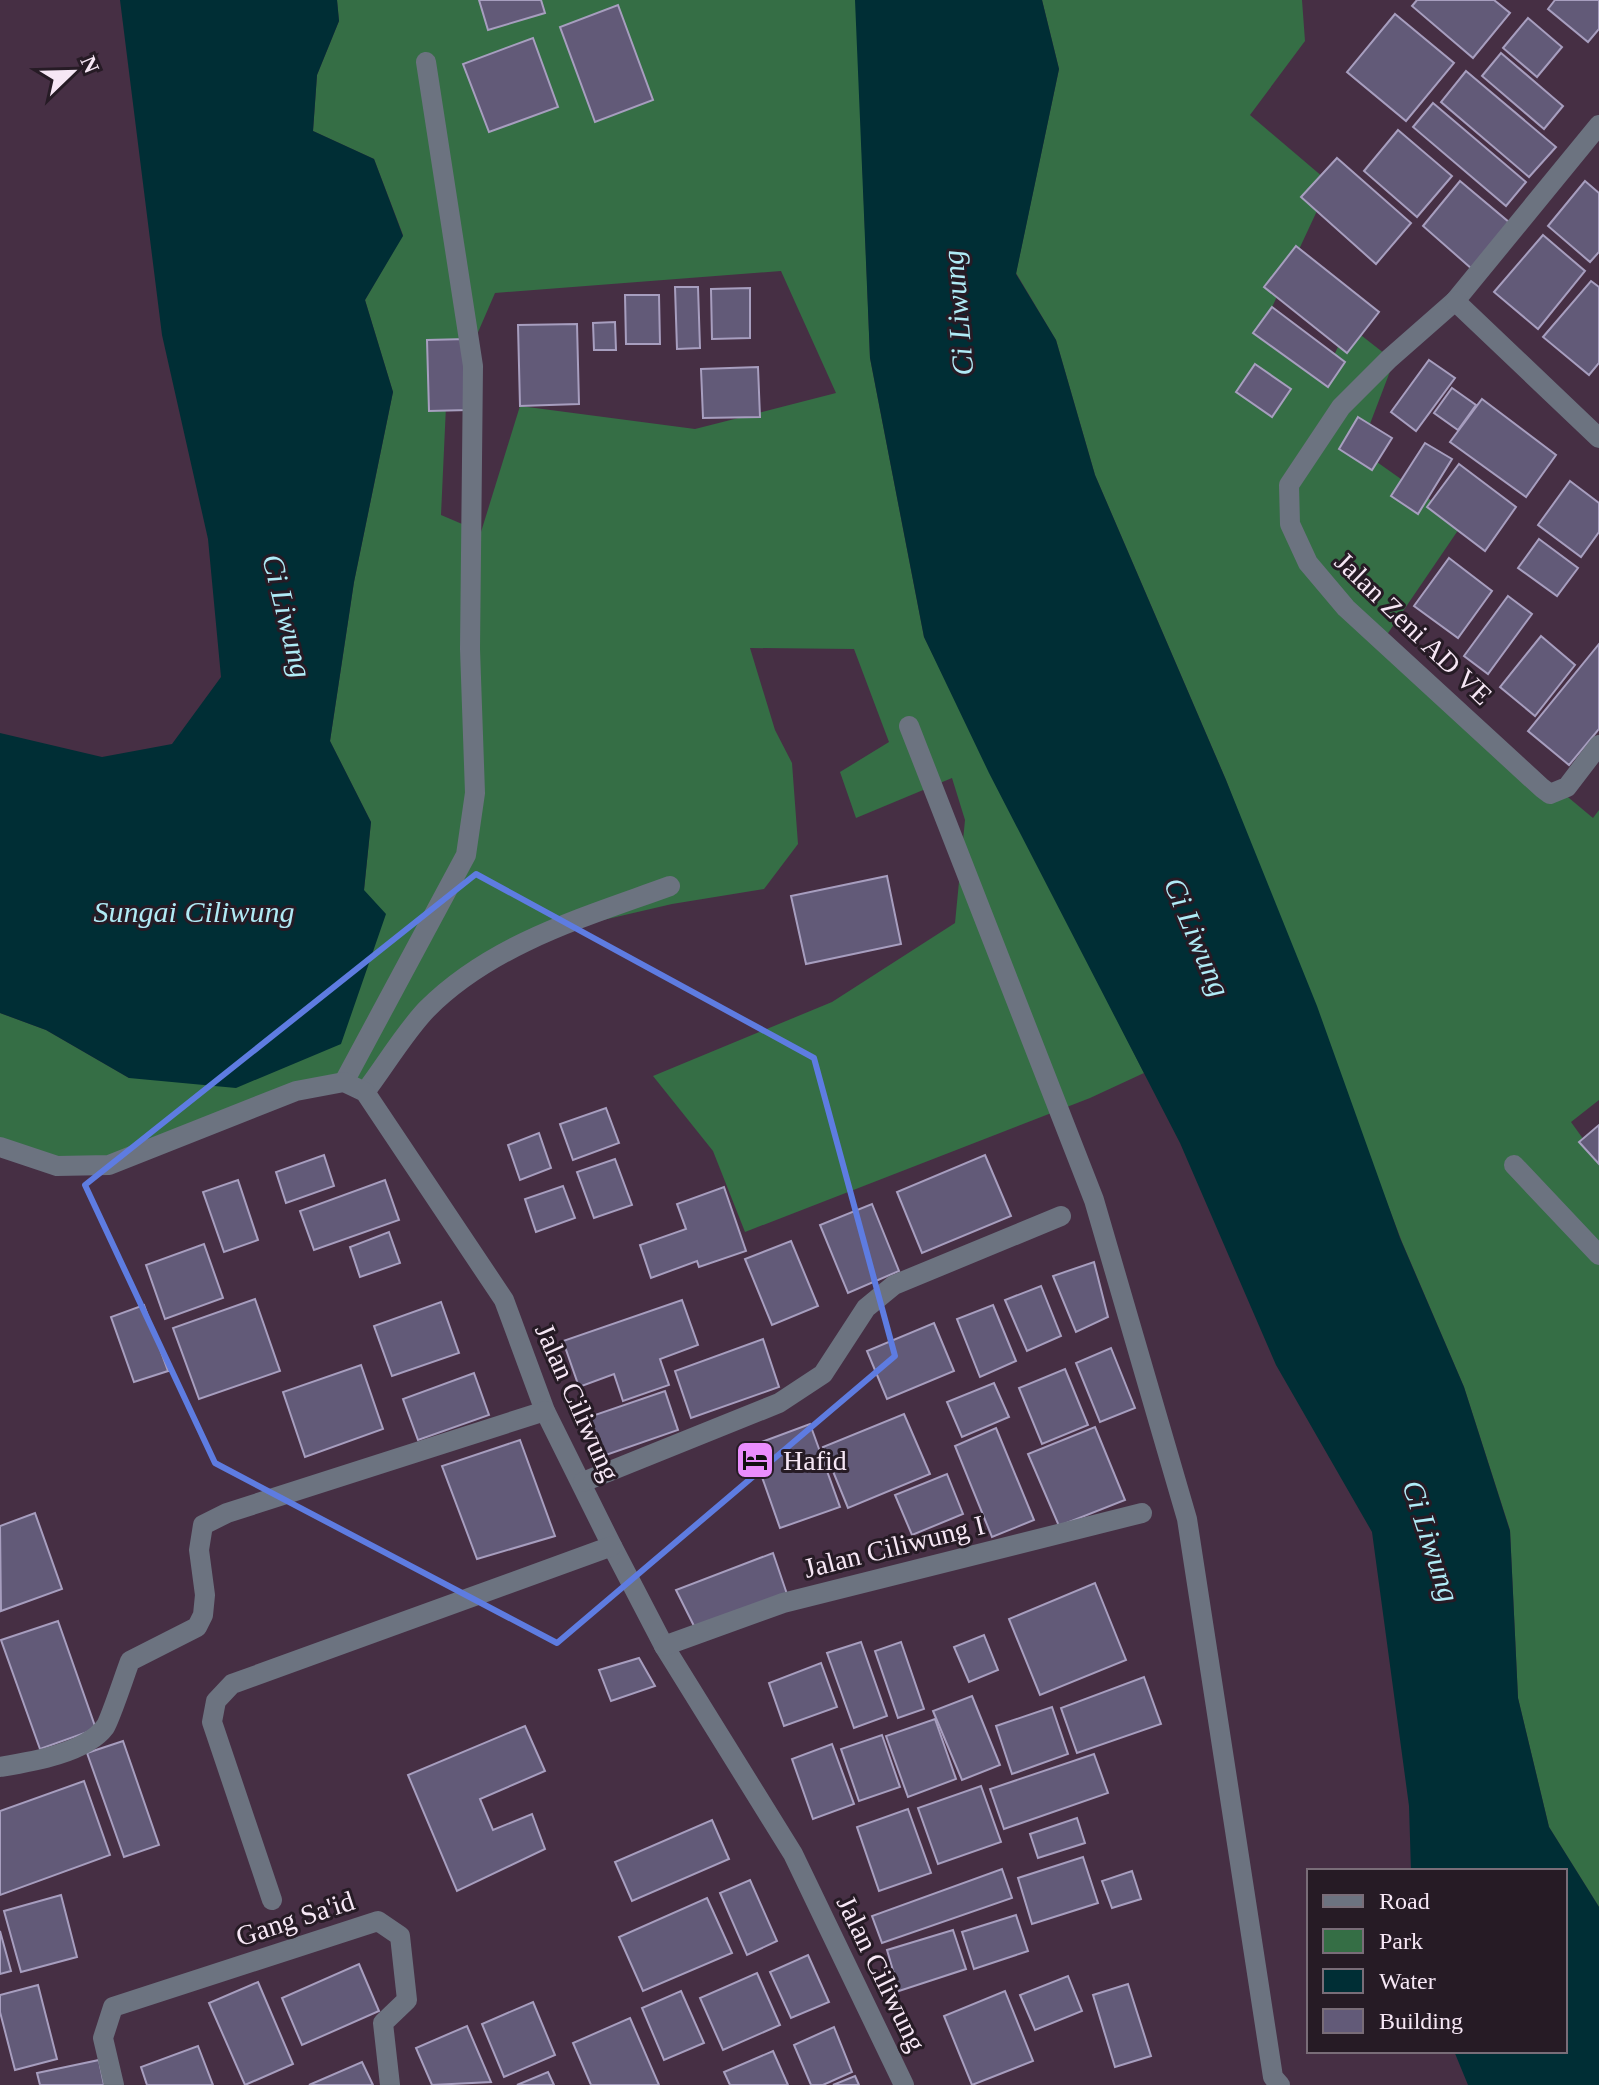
<svg xmlns="http://www.w3.org/2000/svg" width="1599" height="2085" font-family="'Times New Roman',serif">
  <rect width="100%" height="100%" fill="#462f44"/>
  <g fill="#356e45" fill-rule="evenodd">
    <path d="M337,0H856L870,358L924,637L1144,1073L1090,1098L745,1232L713,1151L653,1076L832,1002L955,923L965,820L952,778L856,818L840,772L889,742L854,649L750,648L775,730L792,763L798,844L764,889L672,904L530,937L427,1010L365,1092L344,1082L109,1165L0,1147V1013L46,1030L129,1078L364,890L371,822L330,741L354,582L393,392L365,300L403,235L374,159L313,131L317,75L339,21ZM781,271L836,393L695,429L520,406L481,532L441,515L446,406L495,293Z"/>
    <polygon points="1042,0 1302,0 1305,41 1250,115 1330,183 1267,318 1331,362 1348,325 1394,361 1360,450 1463,523 1382,642 1593,818 1599,810 1599,1100 1571,1122 1599,1161 1599,1907 1549,1827 1518,1698 1510,1530 1464,1387 1402,1242 1226,780 1095,475 1056,340 1016,273 1059,69"/>
  </g>
  <g fill="#002e35">
    <polygon points="120,0 337,0 339,21 317,75 313,131 374,159 403,236 365,300 393,392 354,582 330,741 371,822 364,890 386,914 341,1044 236,1088 129,1078 46,1030 0,1013 0,733 102,757 172,744 221,677 208,539 162,335"/>
    <polygon points="855,0 1042,0 1059,69 1016,274 1056,340 1095,475 1226,780 1317,1006 1400,1238 1464,1387 1510,1531 1518,1698 1549,1827 1599,1907 1599,2085 1468,2085 1454,2051 1565,2051 1565,1871 1411,1871 1409,1806 1372,1532 1276,1365 1180,1143 989,773 924,637 870,358"/>
  </g>
  <g fill="#625a78" stroke="#a79ebf" stroke-width="2">
    <polygon points="479,0 541,0 545,13 488,30"/>
    <polygon points="1417,0 1494,0 1510,13 1473,58 1412,6"/>
    <polygon points="1555,0 1599,0 1599,29 1588,42 1548,9"/>
    <polygon points="618,5 653,100 595,122 560,27"/>
    <polygon points="1395,14 1454,63 1406,121 1347,72"/>
    <polygon points="1528,18 1562,47 1537,77 1503,48"/>
    <polygon points="533,38 558,107 489,132 463,64"/>
    <polygon points="1501,53 1563,106 1544,129 1482,76"/>
    <polygon points="1466,71 1556,147 1529,177 1441,102"/>
    <polygon points="1433,103 1526,182 1506,206 1413,127"/>
    <polygon points="1398,130 1452,176 1417,217 1364,171"/>
    <polygon points="1337,158 1411,223 1376,264 1301,197"/>
    <polygon points="1460,181 1510,223 1472,269 1423,226"/>
    <polygon points="1585,181 1599,193 1599,252 1590,262 1548,226"/>
    <polygon points="1543,235 1585,271 1538,329 1494,292"/>
    <polygon points="1296,246 1379,312 1347,353 1264,287"/>
    <polygon points="1591,281 1599,287 1599,363 1589,375 1543,337"/>
    <polygon points="675,287 698,287 700,348 677,349"/>
    <polygon points="750,288 750,338 712,339 711,289"/>
    <polygon points="625,295 659,295 660,344 626,344"/>
    <polygon points="1272,307 1345,362 1328,387 1253,333"/>
    <polygon points="615,322 616,350 594,350 593,323"/>
    <polygon points="577,324 579,404 520,406 518,325"/>
    <polygon points="466,339 468,410 429,411 427,340"/>
    <polygon points="1429,360 1455,378 1416,431 1391,412"/>
    <polygon points="1255,364 1291,389 1272,417 1236,392"/>
    <polygon points="758,367 760,417 703,418 701,369"/>
    <polygon points="1452,388 1476,405 1458,430 1434,413"/>
    <polygon points="1482,399 1556,455 1526,497 1450,442"/>
    <polygon points="1358,417 1392,438 1372,470 1339,449"/>
    <polygon points="1425,443 1452,459 1418,514 1391,496"/>
    <polygon points="1459,464 1516,507 1485,551 1427,507"/>
    <polygon points="1570,481 1599,503 1599,532 1581,557 1538,525"/>
    <polygon points="1539,539 1578,568 1557,596 1518,568"/>
    <polygon points="1449,558 1492,591 1458,638 1414,606"/>
    <polygon points="1508,596 1532,614 1488,674 1464,656"/>
    <polygon points="1541,636 1575,665 1535,716 1500,687"/>
    <polygon points="1599,644 1599,729 1569,765 1528,731"/>
    <polygon points="887,876 901,944 806,964 791,896"/>
    <polygon points="606,1108 619,1143 573,1160 560,1124"/>
    <polygon points="1599,1125 1599,1164 1579,1142"/>
    <polygon points="539,1133 551,1168 520,1180 508,1145"/>
    <polygon points="324,1155 334,1186 286,1203 276,1172"/>
    <polygon points="985,1155 1011,1216 922,1253 897,1192"/>
    <polygon points="615,1159 632,1205 594,1218 577,1172"/>
    <polygon points="238,1180 258,1240 224,1252 203,1192"/>
    <polygon points="385,1180 399,1220 314,1250 300,1211"/>
    <polygon points="563,1186 575,1218 536,1232 525,1199"/>
    <polygon points="724,1187 746,1251 699,1267 697,1261 651,1278 640,1245 686,1229 677,1204"/>
    <polygon points="872,1204 899,1271 848,1293 820,1225"/>
    <polygon points="389,1232 400,1263 360,1277 350,1247"/>
    <polygon points="791,1241 818,1306 772,1325 745,1259"/>
    <polygon points="204,1244 223,1298 165,1319 146,1265"/>
    <polygon points="1094,1262 1108,1317 1076,1332 1053,1276"/>
    <polygon points="1041,1286 1061,1336 1027,1351 1005,1300"/>
    <polygon points="255,1299 280,1371 199,1399 173,1328"/>
    <polygon points="682,1300 698,1345 660,1359 669,1385 623,1401 614,1374 579,1387 563,1341"/>
    <polygon points="441,1302 459,1353 392,1376 374,1326"/>
    <polygon points="144,1305 168,1371 134,1382 111,1317"/>
    <polygon points="993,1305 1016,1361 980,1377 957,1319"/>
    <polygon points="934,1323 954,1371 887,1399 867,1351"/>
    <polygon points="763,1339 779,1387 691,1418 675,1371"/>
    <polygon points="1111,1348 1135,1408 1100,1422 1076,1363"/>
    <polygon points="361,1365 383,1429 305,1457 283,1392"/>
    <polygon points="1065,1369 1088,1425 1042,1444 1019,1388"/>
    <polygon points="474,1373 489,1415 418,1440 403,1399"/>
    <polygon points="994,1383 1009,1417 962,1437 947,1402"/>
    <polygon points="665,1391 678,1430 603,1456 589,1417"/>
    <polygon points="904,1414 930,1474 848,1508 823,1447"/>
    <polygon points="810,1424 840,1507 780,1528 751,1446"/>
    <polygon points="1095,1427 1125,1500 1059,1526 1028,1454"/>
    <polygon points="996,1428 1034,1520 992,1537 955,1446"/>
    <polygon points="520,1440 555,1536 477,1559 442,1466"/>
    <polygon points="947,1474 963,1514 912,1535 895,1495"/>
    <polygon points="35,1513 62,1589 1,1611 0,1526"/>
    <polygon points="773,1553 789,1600 696,1630 676,1590"/>
    <polygon points="1095,1583 1126,1660 1040,1695 1009,1619"/>
    <polygon points="58,1621 96,1729 40,1749 1,1640"/>
    <polygon points="984,1635 998,1670 969,1682 954,1647"/>
    <polygon points="861,1642 887,1716 854,1728 827,1653"/>
    <polygon points="901,1642 924,1709 898,1718 875,1651"/>
    <polygon points="639,1658 655,1686 611,1701 599,1670"/>
    <polygon points="821,1663 837,1707 784,1726 769,1683"/>
    <polygon points="1144,1677 1161,1724 1077,1753 1061,1708"/>
    <polygon points="972,1696 1000,1765 962,1780 933,1711"/>
    <polygon points="1052,1707 1068,1754 1012,1774 996,1726"/>
    <polygon points="935,1719 956,1779 908,1797 886,1736"/>
    <polygon points="525,1726 545,1771 480,1799 493,1830 532,1814 545,1849 457,1891 408,1775"/>
    <polygon points="882,1735 900,1787 859,1801 841,1749"/>
    <polygon points="123,1741 159,1845 124,1857 87,1753"/>
    <polygon points="832,1744 854,1804 813,1819 792,1759"/>
    <polygon points="1094,1754 1108,1793 1004,1829 990,1789"/>
    <polygon points="84,1781 110,1855 0,1895 0,1811"/>
    <polygon points="981,1786 1001,1842 938,1864 918,1808"/>
    <polygon points="908,1809 931,1873 879,1891 857,1827"/>
    <polygon points="1077,1818 1085,1843 1038,1858 1030,1834"/>
    <polygon points="712,1820 729,1859 632,1901 615,1862"/>
    <polygon points="1083,1857 1098,1903 1032,1924 1018,1878"/>
    <polygon points="1002,1869 1012,1898 882,1943 872,1916"/>
    <polygon points="1132,1871 1141,1899 1112,1908 1102,1881"/>
    <polygon points="750,1880 777,1941 747,1955 720,1893"/>
    <polygon points="61,1895 77,1957 21,1972 4,1911"/>
    <polygon points="707,1898 732,1953 643,1991 619,1937"/>
    <polygon points="1016,1915 1028,1951 974,1969 962,1932"/>
    <polygon points="953,1930 966,1969 899,1991 887,1950"/>
    <polygon points="0,1931 11,1971 0,1974"/>
    <polygon points="808,1955 829,2002 791,2018 770,1972"/>
    <polygon points="359,1964 379,2011 302,2045 282,1998"/>
    <polygon points="757,1973 780,2025 723,2050 700,1998"/>
    <polygon points="1068,1976 1082,2011 1035,2030 1020,1995"/>
    <polygon points="258,1982 293,2064 245,2085 209,2003"/>
    <polygon points="1128,1984 1151,2056 1115,2067 1093,1995"/>
    <polygon points="38,1985 57,2059 15,2070 0,2012 0,1995"/>
    <polygon points="681,1991 704,2043 664,2060 642,2008"/>
    <polygon points="1005,1991 1033,2061 972,2085 944,2016"/>
    <polygon points="533,2002 555,2055 504,2077 482,2024"/>
    <polygon points="630,2018 659,2085 591,2085 573,2043"/>
    <polygon points="467,2026 491,2082 432,2085 416,2048"/>
    <polygon points="834,2027 852,2072 823,2085 811,2085 794,2045"/>
    <polygon points="198,2046 213,2085 147,2085 141,2067"/>
    <polygon points="773,2051 788,2085 730,2085 724,2072"/>
    <polygon points="99,2060 104,2085 40,2085 37,2073"/>
    <polygon points="362,2062 373,2085 309,2085"/>
    <polygon points="548,2072 554,2085 517,2085"/>
    <polygon points="855,2076 859,2085 833,2085"/>
  </g>
  <g fill="none" stroke-linecap="round" stroke-linejoin="round">
    <g stroke="#6c7380" stroke-width="20">
      <polyline points="1599,125 1455,301 1389,359 1341,407 1289,485 1290,524 1308,563 1346,608 1542,788 1550,794 1567,787 1599,745"/>
      <polyline points="1455,301 1599,438"/>
      <polyline points="909,726 1094,1200 1187,1519 1273,2077 1280,2085"/>
      <polyline points="344,1082 466,855 475,793 470,649 473,366 426,62"/>
      <path d="M365,1092C385,1066 404,1033 427,1009C493,943 585,917 670,886"/>
      <polyline points="0,1147 57,1166 109,1165 296,1091 344,1082 365,1092 504,1300 545,1411 612,1546 664,1646 793,1854 904,2085"/>
      <polyline points="1514,1165 1599,1255"/>
      <polyline points="583,1482 779,1403 823,1374 866,1308 894,1285 1061,1216"/>
      <polyline points="664,1646 783,1603 1142,1513"/>
      <path d="M0,1767C30,1762 86,1753 105,1727C110,1720 125,1674 130,1661L197,1627L203,1615L205,1595L199,1550L203,1525L227,1513L545,1411"/>
      <polyline points="272,1900 212,1722 216,1701 232,1684 612,1546"/>
      <polyline points="114,2085 103,2038 113,2007 378,1921 400,1936 407,2000 383,2023 390,2085"/>
    </g>
  </g>
  <path fill="none" stroke="#5e7ce1" stroke-width="6" stroke-linejoin="round" d="M476,874L814,1058L895,1356L557,1643L215,1463L85,1185Z"/>
  <defs>
    <g id="hotel-square" transform="scale(2)"><rect x="-9" y="-9" width="18" height="18" rx="4" fill="#ea8dfd" stroke="#261b25"/><path d="M-6-4.5h1.5V1H6V5H4.5V3h-9V5H-6ZM-4 0a1.8 1.8 0 1 1 3.6 0ZM.5 0V-2.5h3Q6-2.5 6 0Z" fill="#111"/></g>
  </defs>
  <g fill-rule="evenodd">
    <use href="#hotel-square" x="755" y="1460"/>
  </g>
  <g text-anchor="middle" stroke-width="6" stroke-linejoin="round" paint-order="stroke">
    <g font-size="28" fill="#f6e7f5" stroke="#261b25">
      <text transform="translate(1414 628) rotate(44)" y="10">Jalan Zeni AD VE</text>
      <text transform="translate(578 1402) rotate(66)" y="10">Jalan Ciliwung</text>
      <text transform="translate(894 1546) rotate(-14)" y="10">Jalan Ciliwung I</text>
      <text transform="translate(295 1918) rotate(-18)" y="10">Gang Sa'id</text>
      <text transform="translate(882 1973) rotate(64)" y="10">Jalan Ciliwung</text>
    </g>
    <g font-size="28" fill="#f6e7f5" stroke="#261b25" text-anchor="start">
      <text x="783" y="1470">Hafid</text>
    </g>
    <g font-size="30" font-style="italic" fill="#b0ebf6" stroke="#261b25">
      <text transform="translate(958 313) rotate(-95)" y="10">Ci Liwung</text>
      <text transform="translate(287 616) rotate(76)" y="10">Ci Liwung</text>
      <text x="194" y="922">Sungai Ciliwung</text>
      <text transform="translate(1197 937) rotate(67)" y="10">Ci Liwung</text>
      <text transform="translate(1431 1541) rotate(72)" y="10">Ci Liwung</text>
    </g>
  </g>
  <rect x="1307" y="1869" width="260" height="184" fill="#261b25" stroke="#796d78" stroke-width="2"/>
  <rect x="1323" y="1895" width="40" height="12" fill="#6c7380" stroke="#796d78" stroke-width="2"/>
  <text x="1379" y="1909" font-size="24" fill="#f6e7f5">Road</text>
  <rect x="1323" y="1929" width="40" height="24" fill="#356e45" stroke="#796d78" stroke-width="2"/>
  <text x="1379" y="1949" font-size="24" fill="#f6e7f5">Park</text>
  <rect x="1323" y="1969" width="40" height="24" fill="#002e35" stroke="#796d78" stroke-width="2"/>
  <text x="1379" y="1989" font-size="24" fill="#f6e7f5">Water</text>
  <rect x="1323" y="2009" width="40" height="24" fill="#625a78" stroke="#796d78" stroke-width="2"/>
  <text x="1379" y="2029" font-size="24" fill="#f6e7f5">Building</text>
  <g transform="translate(72 72) rotate(67)" stroke="#261b25" stroke-width="6" paint-order="stroke">
  <path d="M0-6L14 30L0 20L-14 30Z" fill="#f6e7f5"/>
  <text y="-12" font-size="22" font-weight="bold" text-anchor="middle" fill="#f6e7f5">N</text>
  </g>
</svg>
